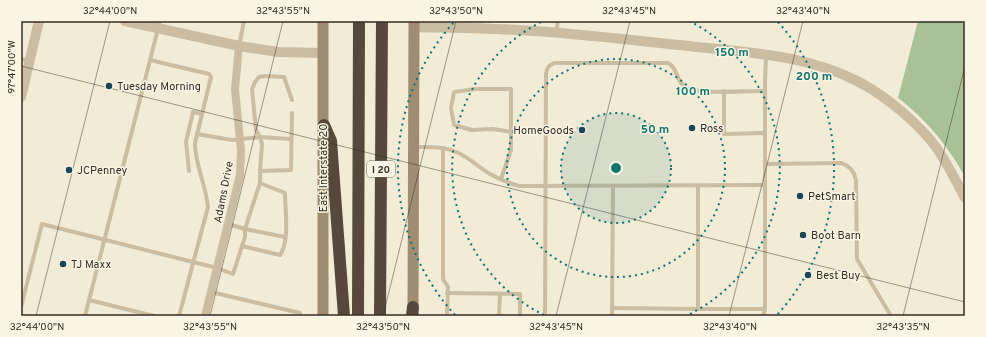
<svg xmlns="http://www.w3.org/2000/svg" width="986" height="337" font-family="Overpass,sans-serif">
  <rect width="100%" height="100%" fill="#f2ebd6"/>
  <path fill="#a9c196" d="M918,21H965V177C949,147 925,118 898,98Z"/>
  <g fill="none" stroke-linecap="round" stroke-linejoin="round">
    <g stroke="#cabda2" stroke-width="4">
      <polyline points="556,33 558,21"/>
      <polyline points="239,46 244,21"/>
      <polyline points="21,59 29,61"/>
      <path d="M150,60L209,74L211,77L195,143C195,165 206,185 208,207L179,316"/>
      <polyline points="724,91 724,134 765,133"/>
      <polyline points="197,134 232,140 260,137 291,139"/>
      <path d="M415,147C429,147 443,146 456,152C469,157 478,167 490,174C499,179 508,183 519,186L765,185"/>
      <polyline points="443,148 443,279 448,287 447,316"/>
      <path d="M765,164L841,163C850,166 854,171 856,180L857,259L891,316"/>
      <polyline points="189,171 186,142 193,112 202,114"/>
      <polyline points="260,171 291,170 292,113"/>
      <polyline points="501,179 511,150 511,89 476,89 454,92 451,108 454,125 472,130 493,129 511,132"/>
      <polyline points="260,183 245,229 285,237"/>
      <path d="M242,246L280,255C290,241 285,210 285,193L260,183V171L262,144L260,137L256,130L252,89L255,82L259,77L264,76L284,77L292,100"/>
      <polyline points="211,292 300,313 300,316"/>
      <polyline points="447,293 520,294 520,316"/>
      <polyline points="89,300 154,316"/>
      <polyline points="21,307 42,224 217,268 233,274 245,237 245,229 228,224"/>
      <polyline points="612,308 698,309 698,186"/>
      <polyline points="698,309 765,309"/>
      <polyline points="85,316 160,21"/>
      <polyline points="499,316 500,294"/>
      <path d="M545,316L546,74C547,68 548,66 554,63H668C678,68 676,81 685,87C696,95 749,91 765,91"/>
      <polyline points="612,316 613,186"/>
      <polyline points="763,316 765,309 765,83 766,55"/>
    </g>
    <polyline stroke="#cabda2" stroke-width="8" points="205,316 240,175 241,151 235,89 239,46"/>
    <g stroke="#cabda2" stroke-width="10">
      <polyline points="125,21 239,46 278,52 323,53"/>
      <path d="M414,27C454,28 494,28 533,31C585,34 637,41 689,46C748,53 806,54 859,82C886,96 918,123 936,147C947,163 956,181 965,198"/>
      <polyline points="21,97 39,21"/>
    </g>
    <g stroke="#9e8c73" stroke-width="11">
      <polyline points="413,315 414,21"/>
      <polyline points="323,316 323,21"/>
    </g>
    <g stroke="#56493b" stroke-width="12">
      <polyline points="324,125 331,141 344,316"/>
      <polyline points="358,316 359,21"/>
      <polyline points="380,316 382,21"/>
      <polyline points="412,316 413,307"/>
    </g>
  </g>
  <path fill="none" stroke="#342d25" stroke-width="1" stroke-opacity="0.45" d="M21,66L965,302M36,316L110,21M210,316L283,21M383,316L456,21M556,316L630,21M729,316L803,21M903,316L965,66"/>
  <circle cx="616" cy="168" r="55" fill="#0f766e" fill-opacity=".12"/>
  <g fill="none" stroke="#0f766e" stroke-width="2" stroke-dasharray="2 4">
    <circle cx="616" cy="168" r="55"/>
    <circle cx="616" cy="168" r="109"/>
    <path d="M544 315A164 164 0 0 1 543 21M689 21A164 164 0 0 1 688 315"/>
    <path d="M455 315A218 218 0 0 1 454 22M778 22A218 218 0 0 1 777 315"/>
  </g>
  <g fill="#194657" stroke="#faf4e2" stroke-width="1.5">
    <circle cx="109" cy="86" r="4"/>
    <circle cx="692" cy="128" r="4"/>
    <circle cx="582" cy="130" r="4"/>
    <circle cx="69" cy="170" r="4"/>
    <circle cx="800" cy="196" r="4"/>
    <circle cx="803" cy="235" r="4"/>
    <circle cx="63" cy="264" r="4"/>
    <circle cx="808" cy="275" r="4"/>
  </g>
  <g text-anchor="middle" stroke-width="3" stroke-linejoin="round" paint-order="stroke">
    <rect fill="#faf4e2" stroke="#6f695e" stroke-width="1" x="367" y="161" width="28" height="16" rx="3"/>
    <g font-size="10" font-weight="bold" fill="#342d25">
      <text x="381" y="173">I 20</text>
    </g>
    <g font-size="11" fill="#342d25" stroke="#faf4e2" text-anchor="start">
      <text x="117" y="90">Tuesday Morning</text>
      <text x="700" y="132">Ross</text>
      <text x="574" y="134" text-anchor="end">HomeGoods</text>
      <text x="77" y="174">JCPenney</text>
      <text x="808" y="200">PetSmart</text>
      <text x="811" y="239">Boot Barn</text>
      <text x="71" y="268">TJ Maxx</text>
      <text x="816" y="279">Best Buy</text>
    </g>
    <g font-size="11" fill="#342d25" stroke="#faf4e2">
      <text transform="translate(323 168) rotate(-90)" y="4">East Interstate 20</text>
      <text transform="translate(223 192) rotate(-79)" y="4">Adams Drive</text>
    </g>
  </g>
  <circle cx="616" cy="168" r="6" fill="#0f766e" stroke="#faf4e2" stroke-width="2"/>
  <g font-size="12" text-anchor="middle" font-weight="bold" fill="#0f766e" stroke="#faf4e2" stroke-width="3" stroke-linejoin="round" paint-order="stroke">
    <text x="732" y="56">150 m</text>
    <text x="814" y="80">200 m</text>
    <text x="693" y="95">100 m</text>
    <text x="655" y="133">50 m</text>
  </g>
  <rect width="986" height="337" fill="none" stroke="#faf4e2" stroke-width="44"/>
  <rect x="22" y="22" width="942" height="293" fill="none" stroke="#342d25" stroke-width="1.5"/>
  <g font-size="10" text-anchor="middle" fill="#342d25">
    <text x="110" y="14">32°44'00"N</text>
    <text x="283" y="14">32°43'55"N</text>
    <text x="456" y="14">32°43'50"N</text>
    <text x="629" y="14">32°43'45"N</text>
    <text x="803" y="14">32°43'40"N</text>
    <text transform="translate(11 67) rotate(-90)" y="4">97°47'00"W</text>
    <text x="37" y="330">32°44'00"N</text>
    <text x="210" y="330">32°43'55"N</text>
    <text x="383" y="330">32°43'50"N</text>
    <text x="556" y="330">32°43'45"N</text>
    <text x="730" y="330">32°43'40"N</text>
    <text x="903" y="330">32°43'35"N</text>
  </g>
</svg>
